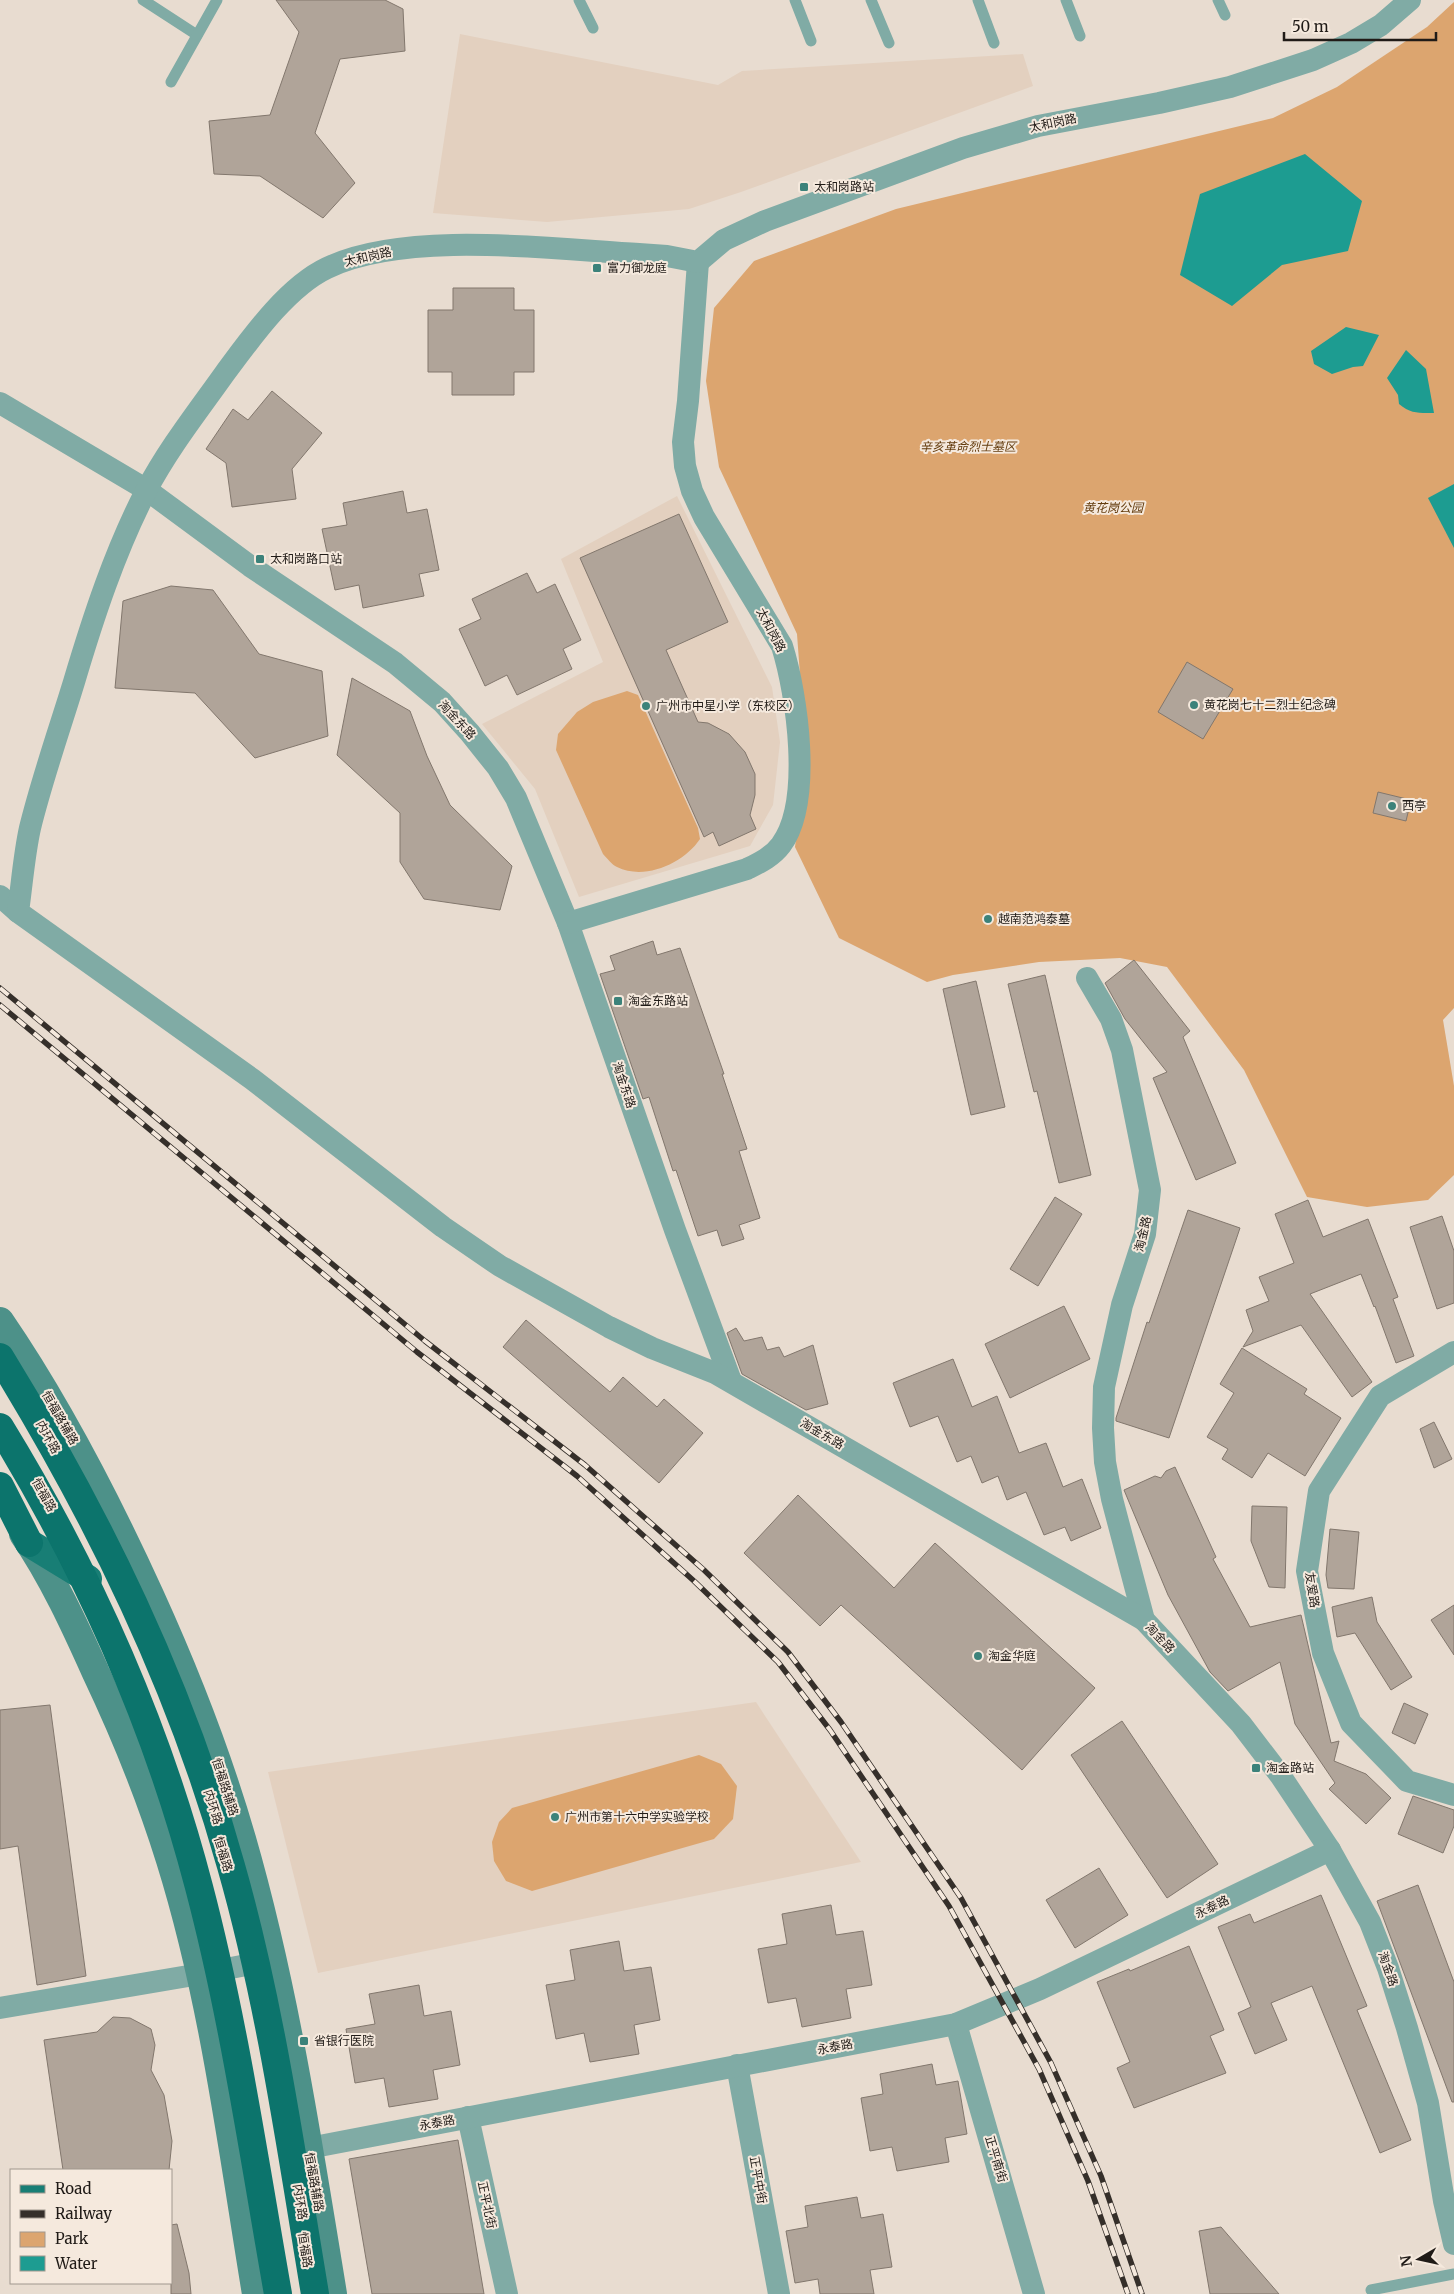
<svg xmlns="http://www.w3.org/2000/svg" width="1454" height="2294" font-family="Merriweather,'Noto Sans SC',serif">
  <rect width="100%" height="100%" fill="#e8dcd0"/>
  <g fill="#e3d0bf">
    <polygon points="460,34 718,85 742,71 1023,54 1033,86 741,192 689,209 547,222 433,213"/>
    <polygon points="677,496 772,687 780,742 773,805 750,846 579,897 535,789 482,724 603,662 561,559"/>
    <polygon points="756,1702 861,1862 318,1973 268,1772"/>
  </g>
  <g fill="#dca56f">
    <polygon points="1454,2 1454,1008 1443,1020 1454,1086 1454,1175 1428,1200 1367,1207 1307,1197 1244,1070 1167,967 1120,958 1039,962 953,975 927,982 839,938 795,847 806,757 797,634 719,467 706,381 714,308 754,261 896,209 1273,118 1337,87 1427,27"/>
    <path d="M627,691L638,695L698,828L700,839C684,863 645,881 617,867C612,865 607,858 603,854L556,750L558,734L577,712L593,702Z"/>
    <polygon points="699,1755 721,1764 737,1786 733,1819 714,1839 532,1891 506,1881 494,1861 492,1842 499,1822 512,1808"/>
  </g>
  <g fill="#1d9c91">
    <polygon points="1305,154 1362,201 1348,251 1282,265 1232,306 1180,275 1200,194"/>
    <polygon points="1346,327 1379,335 1363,366 1353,367 1332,374 1314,364 1311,351"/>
    <path d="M1406,350L1426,369L1434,413C1419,413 1411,414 1399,404L1398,395L1387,378Z"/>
    <polygon points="1454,484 1454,548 1428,498"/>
  </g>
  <g fill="#b0a499" stroke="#82776d">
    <polygon points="276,0 385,0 403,9 405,51 340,59 315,133 355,183 323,218 260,176 214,174 209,121 270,115 299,32"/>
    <polygon points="453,288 514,288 514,310 534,310 534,372 514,372 514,395 452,395 452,372 428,372 428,310 453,310"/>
    <polygon points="272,391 322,433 292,469 296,499 232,507 226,463 206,449 233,409 248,420"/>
    <polygon points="403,491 407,513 427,509 439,570 419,574 424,596 363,608 359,585 335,590 322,529 347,525 343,503"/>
    <polygon points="679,514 728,622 666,650 698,722 708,723 729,734 745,752 755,774 755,795 750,815 756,829 719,846 713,832 704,837 580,558"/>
    <polygon points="527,573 537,593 555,584 581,640 563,649 572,669 517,695 507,675 485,686 459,629 481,619 472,599"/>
    <polygon points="171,586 213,590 259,654 322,671 328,736 255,758 195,693 115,688 123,601"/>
    <polygon points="1187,662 1233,689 1203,739 1158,712"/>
    <polygon points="352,678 410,711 427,756 450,805 512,866 500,910 424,899 400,862 400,813 337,755"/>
    <polygon points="1378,792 1411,800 1406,821 1373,813"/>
    <polygon points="653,941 657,955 680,948 724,1074 722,1074 747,1149 739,1151 760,1218 739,1225 744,1239 722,1246 717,1230 698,1236 676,1170 673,1171 649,1097 643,1099 600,974 615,970 610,956"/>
    <polygon points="1134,960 1190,1031 1183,1037 1236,1163 1196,1180 1153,1078 1167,1072 1125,1019 1105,983"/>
    <polygon points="1045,975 1091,1175 1059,1183 1037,1091 1034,1092 1008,984"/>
    <polygon points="976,981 1005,1107 971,1115 943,989"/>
    <polygon points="1055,1197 1082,1214 1038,1286 1010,1269"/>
    <polygon points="1308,1200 1323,1237 1368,1219 1398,1297 1393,1299 1414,1356 1396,1363 1375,1306 1374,1307 1361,1274 1310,1294 1372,1382 1352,1397 1301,1325 1243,1347 1253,1331 1246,1310 1269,1301 1259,1277 1294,1263 1275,1214"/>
    <polygon points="1188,1210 1240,1228 1169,1438 1116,1421 1116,1418 1147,1322 1149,1323"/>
    <polygon points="1442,1216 1454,1251 1454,1303 1437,1309 1410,1227"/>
    <polygon points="1064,1306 1090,1359 1010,1398 985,1344"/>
    <polygon points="526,1320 610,1392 623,1377 657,1407 664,1399 703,1433 659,1483 503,1347"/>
    <polygon points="736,1328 744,1341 762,1337 767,1350 779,1347 784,1357 813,1345 828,1404 806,1410 742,1374 727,1333"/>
    <polygon points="1242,1348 1307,1389 1304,1394 1341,1418 1305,1476 1268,1453 1252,1478 1222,1459 1228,1449 1207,1437 1234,1393 1220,1384"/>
    <polygon points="953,1359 972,1407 997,1396 1019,1453 1046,1443 1063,1487 1082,1479 1101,1528 1071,1541 1065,1527 1044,1535 1026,1492 1007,1500 998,1476 982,1483 971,1456 957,1462 938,1416 910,1427 893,1383"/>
    <polygon points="1434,1422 1452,1459 1434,1468 1420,1429"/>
    <polygon points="1175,1467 1216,1557 1213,1559 1250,1627 1301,1615 1331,1743 1339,1741 1334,1761 1366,1774 1391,1798 1366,1824 1329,1789 1335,1783 1295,1724 1280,1662 1228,1691 1210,1672 1168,1595 1124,1490 1155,1476 1161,1478 1166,1471"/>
    <polygon points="798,1495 894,1588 935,1543 1095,1688 1022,1770 841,1605 820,1626 744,1553"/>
    <polygon points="1252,1506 1287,1507 1285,1588 1269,1587 1251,1541"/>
    <polygon points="1330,1529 1359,1532 1354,1589 1328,1588 1326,1575"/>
    <polygon points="1372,1597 1377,1622 1412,1677 1391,1690 1355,1633 1337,1637 1332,1607"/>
    <polygon points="1454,1605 1454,1655 1431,1620"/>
    <polygon points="1404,1703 1428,1714 1415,1744 1392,1733"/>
    <polygon points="50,1705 86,1976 37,1985 18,1846 0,1849 0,1710"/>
    <polygon points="1122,1721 1218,1864 1167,1898 1071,1755"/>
    <polygon points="1413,1796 1454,1810 1454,1826 1443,1853 1398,1834"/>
    <polygon points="1099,1868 1128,1915 1075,1948 1046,1900"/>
    <polygon points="1418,1885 1454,1982 1454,2102 1452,2102 1377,1901"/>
    <polygon points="1321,1895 1367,2006 1357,2010 1411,2140 1380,2153 1312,1986 1271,2003 1287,2040 1255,2054 1238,2013 1251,2007 1218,1927 1250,1914 1254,1923"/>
    <polygon points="831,1905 836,1935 863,1931 872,1985 846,1989 851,2018 802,2027 796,1998 768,2003 758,1949 787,1944 782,1914"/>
    <polygon points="619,1941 624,1971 651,1967 660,2020 634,2025 639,2054 590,2062 584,2033 556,2039 546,1985 575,1980 570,1950"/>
    <polygon points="1189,1946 1224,2030 1210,2036 1226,2073 1134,2108 1117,2068 1130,2062 1097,1982 1129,1969 1130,1971"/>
    <polygon points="419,1985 424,2016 451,2011 460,2065 433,2070 438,2099 389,2107 384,2078 355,2083 346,2029 375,2024 369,1994"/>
    <polygon points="113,2017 130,2018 151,2029 155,2045 151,2070 164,2095 172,2141 169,2170 63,2170 44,2040 97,2032"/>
    <polygon points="932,2064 936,2085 958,2081 967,2134 945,2138 949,2162 897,2171 892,2147 870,2151 861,2098 883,2094 880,2074"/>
    <polygon points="458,2140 484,2294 372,2294 349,2159"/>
    <polygon points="857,2197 861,2218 883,2214 892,2267 870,2270 874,2294 820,2294 818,2279 795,2283 786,2231 808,2227 805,2206"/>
    <polygon points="177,2224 189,2273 191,2294 171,2294 171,2225"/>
    <polygon points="1221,2227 1279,2294 1210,2294 1199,2231"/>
  </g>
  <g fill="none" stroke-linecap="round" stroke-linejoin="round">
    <g stroke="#80aba5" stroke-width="11">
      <polyline points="143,0 197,35"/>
      <polyline points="579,0 593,28"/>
      <polyline points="795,0 811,41"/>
      <polyline points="871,0 889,43"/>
      <polyline points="978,0 994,43"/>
      <polyline points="1066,0 1080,36"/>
      <polyline points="1218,0 1225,15"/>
      <polyline points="171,82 217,0"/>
      <polyline points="1371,2290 1454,2274"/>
    </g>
    <g stroke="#80aba5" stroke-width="22">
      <polyline points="0,403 147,490 250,566 395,663 442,702 470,733 498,768 516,798 568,923 675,1230 731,1381"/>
      <polyline points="0,896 18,912"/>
      <path d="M568,923L747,869C759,863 772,857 781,845C813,802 797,694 782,646L704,517L692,491L685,466L683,442L688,401L698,262"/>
      <polyline points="1087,978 1111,1019 1122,1050 1150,1190 1145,1234 1122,1305 1104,1387 1103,1428 1105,1462 1112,1499 1144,1620 1241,1724 1280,1775 1330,1850 1370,1922 1388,1968 1407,2028 1428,2103 1444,2201 1454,2244"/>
      <polyline points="1454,1352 1380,1396 1319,1491 1307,1571 1323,1653 1351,1723 1407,1781 1454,1795"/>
      <path d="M1144,1620L715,1373L652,1348L609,1327L500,1266L443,1227L252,1079L18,912C22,884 24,855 30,828C42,779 59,731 74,682C93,618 115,551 146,491C168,449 198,411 225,373C251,338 287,287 327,268C405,230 552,249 639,254L667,256L698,262L724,240L765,221L963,148L1038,126L1159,103L1230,87L1313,60L1351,43L1381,25L1410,0"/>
      <polyline points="0,2008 200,1974 272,1960"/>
      <polyline points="956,2024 1034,2294"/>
      <polyline points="737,2065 779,2294"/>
      <polyline points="468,2117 507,2294"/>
      <polyline points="309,2148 956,2024 1040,1989 1330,1850"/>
    </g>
    <g stroke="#4d9189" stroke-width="28">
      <path d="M0,1321C59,1407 107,1501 150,1595C186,1674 218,1756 242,1839C285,1988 308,2142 333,2294"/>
      <path d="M23,1534C52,1576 75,1626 96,1673C125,1734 150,1796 170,1860C214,2001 232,2149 256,2294"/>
    </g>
    <polyline stroke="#187e75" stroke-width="28" points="29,1543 88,1579"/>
    <polyline stroke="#0c746c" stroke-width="28" points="0,1486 29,1543"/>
    <g stroke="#352f2a" stroke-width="5.5">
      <g id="rail">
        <polyline points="0,988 425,1341 585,1465 704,1570 788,1652 841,1722 961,1898 1051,2063 1101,2176 1142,2294"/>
        <polyline points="0,1005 417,1352 577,1476 694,1581 778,1662 830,1730 949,1906 1039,2069 1088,2181 1128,2294"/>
      </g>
    </g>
    <use href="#rail" stroke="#f5e9dd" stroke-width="4" stroke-dasharray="11" stroke-linecap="butt"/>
    <g stroke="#0c746c" stroke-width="28">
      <path d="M0,1357C99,1518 180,1684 231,1866C271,2006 291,2151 315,2294"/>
      <path d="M0,1427C87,1569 157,1726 199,1887C234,2020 254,2158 278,2294"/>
    </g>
  </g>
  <g fill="#3c827a" stroke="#f5e9dd" stroke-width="2">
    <rect x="799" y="182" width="10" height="10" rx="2.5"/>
    <rect x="592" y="263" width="10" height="10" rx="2.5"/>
    <rect x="255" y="554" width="10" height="10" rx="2.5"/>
    <circle cx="1194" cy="705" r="5"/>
    <circle cx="646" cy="706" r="5"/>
    <circle cx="1392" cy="806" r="5"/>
    <circle cx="988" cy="919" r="5"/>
    <rect x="613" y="996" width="10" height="10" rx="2.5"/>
    <circle cx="978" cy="1656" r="5"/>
    <rect x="1251" y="1763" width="10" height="10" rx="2.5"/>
    <circle cx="555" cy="1817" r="5"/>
    <rect x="299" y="2036" width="10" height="10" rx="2.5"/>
  </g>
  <g text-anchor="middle" stroke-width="4" stroke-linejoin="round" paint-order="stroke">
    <g font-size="12" fill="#201b17" stroke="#f5e9dd">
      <text transform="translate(1053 123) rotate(-12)" y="4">太和岗路</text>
      <text transform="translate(368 257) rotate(-13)" y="4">太和岗路</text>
      <text transform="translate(771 630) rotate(62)" y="4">太和岗路</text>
      <text transform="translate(457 720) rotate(47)" y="4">淘金东路</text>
      <text transform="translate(624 1085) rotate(71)" y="4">淘金东路</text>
      <text transform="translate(1143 1234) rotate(-77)" y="4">淘金路</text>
      <text transform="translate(60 1418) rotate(60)" y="4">恒福路辅路</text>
      <text transform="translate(822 1434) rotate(30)" y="4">淘金东路</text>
      <text transform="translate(48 1437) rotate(61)" y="4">内环路</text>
      <text transform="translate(44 1495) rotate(61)" y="4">恒福路</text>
      <text transform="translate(1312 1590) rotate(81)" y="4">友爱路</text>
      <text transform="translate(1160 1638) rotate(47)" y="4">淘金路</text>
      <text transform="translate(225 1787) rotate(72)" y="4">恒福路辅路</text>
      <text transform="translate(213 1807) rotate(72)" y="4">内环路</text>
      <text transform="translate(223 1854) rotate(73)" y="4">恒福路</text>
      <text transform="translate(1212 1907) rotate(-26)" y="4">永泰路</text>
      <text transform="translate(1388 1969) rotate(71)" y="4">淘金路</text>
      <text transform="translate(835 2047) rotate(-11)" y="4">永泰路</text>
      <text transform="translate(437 2123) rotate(-11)" y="4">永泰路</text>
      <text transform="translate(996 2159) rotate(73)" y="4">正平南街</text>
      <text transform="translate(758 2180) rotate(80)" y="4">正平中街</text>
      <text transform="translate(314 2182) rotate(80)" y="4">恒福路辅路</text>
      <text transform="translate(300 2202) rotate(81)" y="4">内环路</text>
      <text transform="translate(487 2205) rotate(78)" y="4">正平北街</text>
      <text transform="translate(305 2250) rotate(81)" y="4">恒福路</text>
    </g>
    <g font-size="12" fill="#201b17" stroke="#f5e9dd" text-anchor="start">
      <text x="814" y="191">太和岗路站</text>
      <text x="607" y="272">富力御龙庭</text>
      <text x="270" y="563">太和岗路口站</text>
      <text x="1204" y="709">黄花岗七十二烈士纪念碑</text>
      <text x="656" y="710">广州市中星小学（东校区）</text>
      <text x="1402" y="810">西亭</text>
      <text x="998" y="923">越南范鸿泰墓</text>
      <text x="628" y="1005">淘金东路站</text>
      <text x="988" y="1660">淘金华庭</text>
      <text x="1266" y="1772">淘金路站</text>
      <text x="565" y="1821">广州市第十六中学实验学校</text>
      <text x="314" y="2045">省银行医院</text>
    </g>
    <g font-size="12" font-style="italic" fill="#633b0c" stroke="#f5e9dd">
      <text x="968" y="451">辛亥革命烈士墓区</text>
      <text x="1113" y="512">黄花岗公园</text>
    </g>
  </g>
  <rect x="10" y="2169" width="162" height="115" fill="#f5e9dd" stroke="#a0978e"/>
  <rect x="20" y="2185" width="25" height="8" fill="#187e75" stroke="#a0978e"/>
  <text x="55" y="2194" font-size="15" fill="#201b17">Road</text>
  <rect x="20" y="2210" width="25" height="8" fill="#352f2a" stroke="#a0978e"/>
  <text x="55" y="2219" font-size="15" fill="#201b17">Railway</text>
  <rect x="20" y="2232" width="25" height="15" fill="#dca56f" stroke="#a0978e"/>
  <text x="55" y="2244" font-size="15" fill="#201b17">Park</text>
  <rect x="20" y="2256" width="25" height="15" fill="#1d9c91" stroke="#a0978e"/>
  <text x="55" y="2269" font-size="15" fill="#201b17">Water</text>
  <g transform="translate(1419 2259) rotate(261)" stroke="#f5e9dd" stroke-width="4" paint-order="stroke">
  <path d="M0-4L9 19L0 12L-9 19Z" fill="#201b17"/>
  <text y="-8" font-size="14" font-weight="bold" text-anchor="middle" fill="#201b17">N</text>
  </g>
  <path d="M1284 32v8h152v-8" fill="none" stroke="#201b17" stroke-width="2.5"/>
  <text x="1292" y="32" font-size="15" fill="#201b17" stroke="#f5e9dd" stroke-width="4" paint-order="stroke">50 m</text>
</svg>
